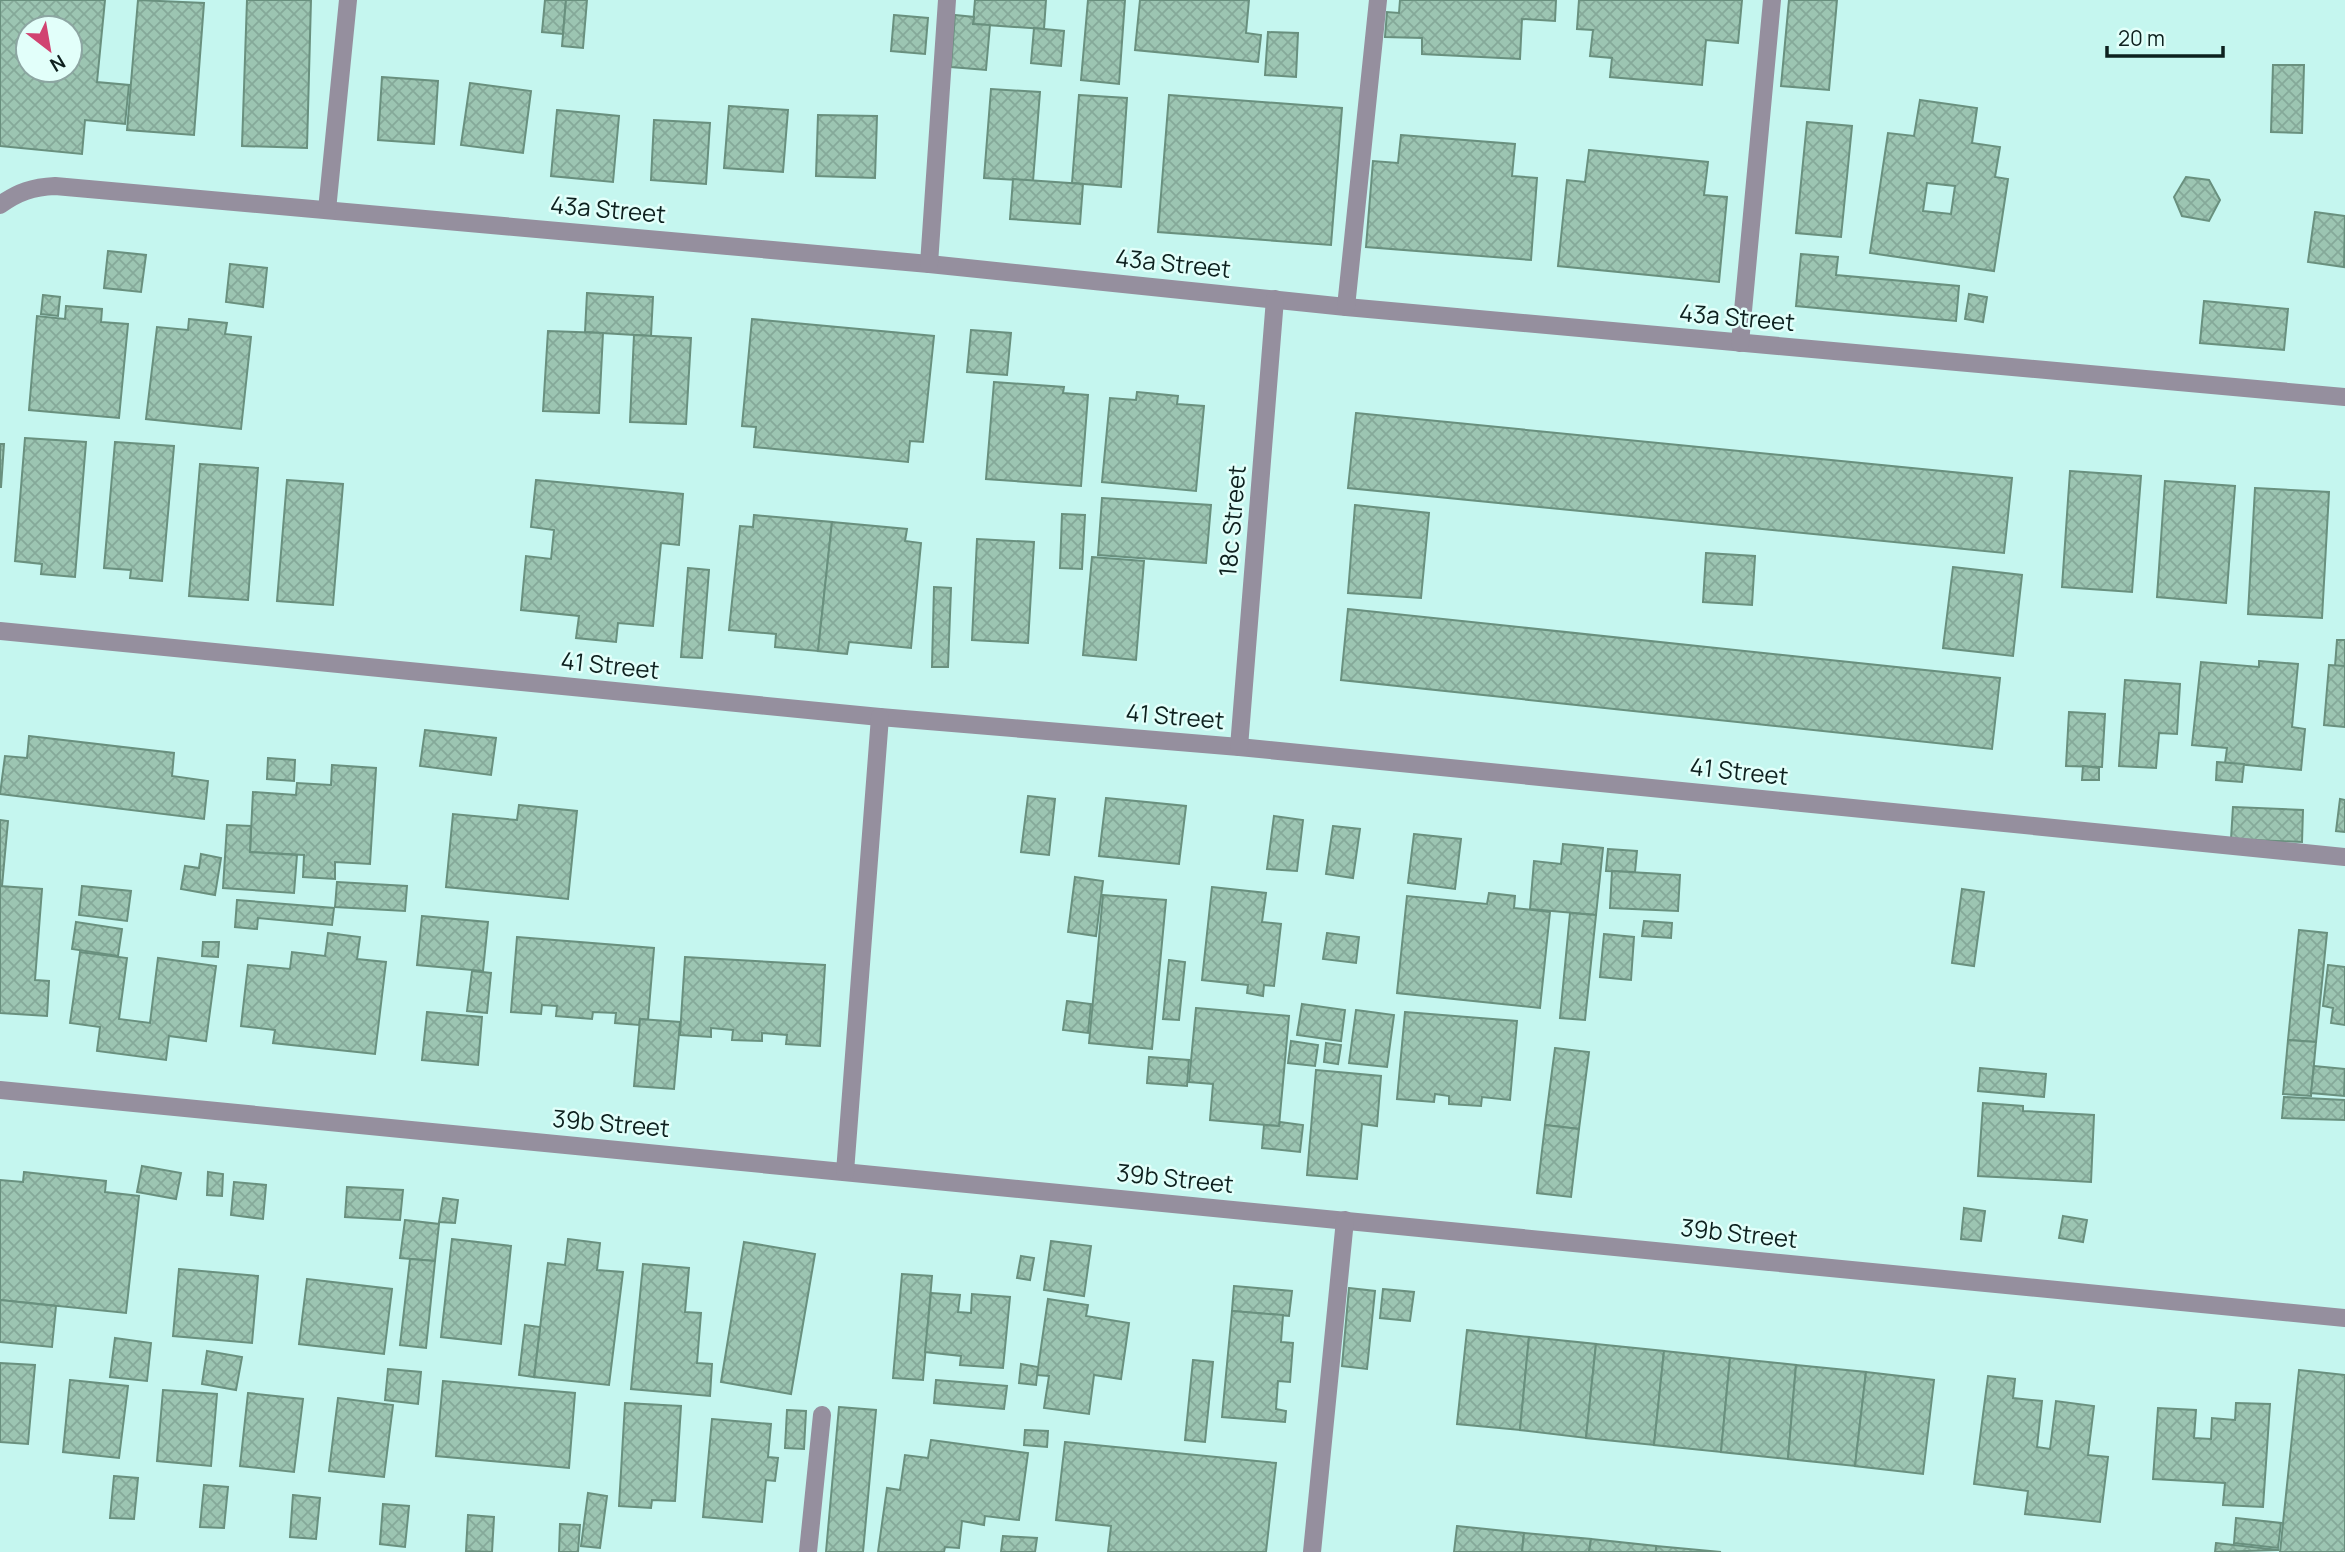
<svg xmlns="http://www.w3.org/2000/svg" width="2345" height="1552" font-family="Manrope,sans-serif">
  <defs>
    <pattern id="building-cross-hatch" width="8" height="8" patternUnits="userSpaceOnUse" patternTransform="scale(1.75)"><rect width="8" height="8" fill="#9cc5b2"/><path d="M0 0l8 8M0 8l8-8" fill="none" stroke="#85a999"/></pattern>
  </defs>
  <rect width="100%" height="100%" fill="#c5f6ef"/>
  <g fill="url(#building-cross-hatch)" stroke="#69907e" stroke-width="2" fill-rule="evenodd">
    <path d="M0,0H105L97,82L129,85L125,124L85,120L82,154L0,146ZM28,28H70V70H28Z"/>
    <polygon points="138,0 204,3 194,135 127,130"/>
    <polygon points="247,0 311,0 307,148 242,146"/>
    <polygon points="545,0 566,0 563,34 542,32"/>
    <polygon points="566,0 587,0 583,48 562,46"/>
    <polygon points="975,0 1046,0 1044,29 973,24"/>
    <polygon points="1088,0 1125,0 1119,84 1081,80"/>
    <polygon points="1140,0 1249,0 1246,33 1261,35 1258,62 1135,50"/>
    <polygon points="1400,0 1556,0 1555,21 1522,19 1520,59 1422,54 1422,38 1385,37 1387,12 1399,13"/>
    <polygon points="1579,0 1742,0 1738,43 1706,40 1702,85 1610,77 1612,58 1590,56 1593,30 1577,29"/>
    <polygon points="1789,0 1837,0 1829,90 1781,86"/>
    <polygon points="894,15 928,18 925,54 891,51"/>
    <polygon points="955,15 974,17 973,24 990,25 986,70 951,67"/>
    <polygon points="1034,28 1064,31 1061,66 1031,63"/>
    <polygon points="1268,32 1298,33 1296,77 1265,75"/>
    <polygon points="2273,65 2304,65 2302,133 2271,132"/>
    <polygon points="382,77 438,81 434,144 378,140"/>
    <polygon points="470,83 531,91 523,153 461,145"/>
    <polygon points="991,89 1040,92 1033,181 984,178"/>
    <polygon points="1079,95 1127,98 1121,187 1072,183"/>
    <polygon points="1169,95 1342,108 1331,245 1158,232"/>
    <path d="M1920,100L1977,108L1972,143L2000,147L1995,177L2008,179L1994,271L1870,253L1888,133L1914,136ZM1927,183L1955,186L1951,214L1923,211Z"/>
    <polygon points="729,106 788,110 783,172 724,168"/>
    <polygon points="557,110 619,116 613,182 551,176"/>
    <polygon points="818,115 877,116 875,178 816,176"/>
    <polygon points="654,120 710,123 706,184 651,180"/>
    <polygon points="1807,122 1852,126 1841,237 1796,233"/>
    <polygon points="1401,135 1515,144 1512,176 1537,178 1531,260 1366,247 1373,161 1398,163"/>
    <polygon points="1589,150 1708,162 1704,195 1727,197 1719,282 1558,266 1567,180 1585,182"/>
    <polygon points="2186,177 2209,180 2220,200 2209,221 2182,216 2174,197"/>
    <polygon points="1013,179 1083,184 1080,224 1010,219"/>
    <polygon points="2315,212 2345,216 2344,267 2308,262"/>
    <polygon points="108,251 146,255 141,292 104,288"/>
    <polygon points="1801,254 1838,257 1836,275 1959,286 1956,321 1796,306"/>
    <polygon points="230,264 267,268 263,307 226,302"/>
    <polygon points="587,293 653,297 651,336 585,332"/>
    <polygon points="1969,294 1987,297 1983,322 1965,319"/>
    <polygon points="43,295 60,297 58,316 41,314"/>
    <polygon points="2204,301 2288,309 2284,350 2200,343"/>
    <polygon points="66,306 102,309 101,322 128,324 119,418 29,410 37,316 65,319"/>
    <polygon points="189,319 227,323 225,334 251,337 241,429 146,419 157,327 188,330"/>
    <polygon points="752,319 934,336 923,442 910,441 908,462 754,447 756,427 742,426"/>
    <polygon points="971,330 1011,333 1007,375 967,372"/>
    <polygon points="548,331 603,333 599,413 543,411"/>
    <polygon points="634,335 691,338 686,424 630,422"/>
    <polygon points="994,382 1064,387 1063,393 1088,395 1081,486 986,479"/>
    <polygon points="1137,392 1178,396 1177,404 1204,406 1196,491 1102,482 1110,398 1136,400"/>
    <polygon points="1356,413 2012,478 2004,553 1348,488"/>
    <polygon points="25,438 86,442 75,577 41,574 42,564 15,561"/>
    <polygon points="115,442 174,446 162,581 130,578 131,570 104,568"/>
    <polygon points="0,444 4,444 1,487 0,487"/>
    <polygon points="200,464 258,468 248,600 189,596"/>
    <polygon points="2070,471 2141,476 2132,592 2062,587"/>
    <polygon points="287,480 343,484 333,605 277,601"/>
    <polygon points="536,480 683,494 679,545 661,543 653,626 618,623 616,642 576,638 579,616 521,610 526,556 551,559 554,530 531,527"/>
    <polygon points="2165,481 2235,486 2226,603 2157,597"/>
    <polygon points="2255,488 2329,492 2322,618 2248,614"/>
    <polygon points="1102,498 1211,505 1206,563 1098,555"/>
    <polygon points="1355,505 1429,513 1421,598 1348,593"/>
    <polygon points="1062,514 1085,515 1082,569 1060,568"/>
    <polygon points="754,515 832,522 818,651 775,647 776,634 729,630 740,526 753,527"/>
    <polygon points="832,522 907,529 905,541 921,543 911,648 849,642 847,654 818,651"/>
    <polygon points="977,539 1034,542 1028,643 972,640"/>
    <polygon points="1706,553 1755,556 1752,605 1703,602"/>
    <polygon points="1092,557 1144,561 1136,660 1083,655"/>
    <polygon points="1953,567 2022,575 2013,656 1943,648"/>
    <polygon points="688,568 709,570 702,658 681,657"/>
    <polygon points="934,587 951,588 948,667 932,667"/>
    <polygon points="1348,609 2000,678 1992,749 1341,680"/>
    <polygon points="2337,640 2345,640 2345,666 2335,666"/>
    <polygon points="2259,661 2298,664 2292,727 2305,729 2301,770 2225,763 2227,748 2192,745 2201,662 2259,667"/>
    <polygon points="2329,665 2345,666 2345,727 2324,725"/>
    <polygon points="2125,680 2180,684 2177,734 2159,733 2156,768 2119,766"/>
    <polygon points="2069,712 2105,714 2102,767 2066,766"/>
    <polygon points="425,730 496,738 491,775 420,766"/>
    <polygon points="29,736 174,753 172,776 208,781 204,819 0,794 5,756 27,758"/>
    <polygon points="268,758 295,760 294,781 267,779"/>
    <polygon points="2217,762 2244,764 2242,782 2216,780"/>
    <polygon points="332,765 376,768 370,864 335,862 335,879 303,877 304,855 250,852 253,792 296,795 297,783 331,785"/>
    <polygon points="2083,766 2099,768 2099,780 2082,780"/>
    <polygon points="1028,796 1055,799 1049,855 1021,852"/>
    <polygon points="1106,798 1186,806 1179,864 1099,856"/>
    <polygon points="2340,799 2345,800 2345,832 2336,831"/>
    <polygon points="519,805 577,811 568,899 446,887 453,814 517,820"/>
    <polygon points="2233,807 2303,810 2302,842 2231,839"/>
    <polygon points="1274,816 1303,820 1297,871 1267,869"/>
    <polygon points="0,820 8,821 2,886 0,886"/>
    <polygon points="227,825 251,826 250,852 297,855 294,893 223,888"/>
    <polygon points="1333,826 1360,829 1353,878 1326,874"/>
    <polygon points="1414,834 1461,839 1455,889 1408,883"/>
    <polygon points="1563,844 1603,848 1596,915 1530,909 1534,861 1561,864"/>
    <polygon points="1608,849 1637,851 1635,872 1606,871"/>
    <polygon points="201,854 221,858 215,895 181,889 185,866 199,868"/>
    <polygon points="1612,871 1680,875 1678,911 1610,908"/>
    <polygon points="1075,877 1103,881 1096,936 1068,932"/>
    <polygon points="337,882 407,886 405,911 335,907"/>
    <polygon points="0,886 42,889 35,980 49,981 47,1016 0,1013"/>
    <polygon points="82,886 131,891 127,921 79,915"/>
    <polygon points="1212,887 1266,893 1262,922 1281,924 1274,986 1264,985 1263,996 1247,993 1248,985 1202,980"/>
    <polygon points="1962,889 1984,892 1974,966 1952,963"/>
    <polygon points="1489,893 1515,896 1514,908 1550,912 1540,1008 1397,993 1407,896 1487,904"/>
    <polygon points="1103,895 1166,900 1152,1049 1089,1043"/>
    <polygon points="237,900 334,908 332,925 258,918 257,929 235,927"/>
    <polygon points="1570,913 1596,915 1585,1020 1560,1018"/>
    <polygon points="422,916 488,922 483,971 417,965"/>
    <polygon points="1644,921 1672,923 1671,938 1642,936"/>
    <polygon points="76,922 122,929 118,956 72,949"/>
    <polygon points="2299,930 2327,933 2316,1042 2288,1040"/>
    <polygon points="328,933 360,937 357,959 386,962 375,1054 273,1043 275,1030 241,1026 248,965 290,969 292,952 325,956"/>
    <polygon points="1327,933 1359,937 1356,963 1323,959"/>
    <polygon points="1604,934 1634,937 1631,980 1600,977"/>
    <polygon points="517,937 654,948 648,1020 640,1019 639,1025 615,1023 616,1013 593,1012 592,1019 556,1016 557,1006 542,1005 541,1014 511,1012"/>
    <polygon points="203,942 219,942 218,957 202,956"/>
    <polygon points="80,952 127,958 119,1019 150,1023 158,958 216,966 206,1041 169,1036 166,1060 97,1051 100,1027 70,1023"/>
    <polygon points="685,957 825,965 820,1046 786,1044 787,1035 762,1033 762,1041 732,1040 733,1030 711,1028 711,1037 680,1035"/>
    <polygon points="1169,960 1185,962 1179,1020 1163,1019"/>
    <polygon points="2328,965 2345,967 2345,1025 2331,1023 2333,1008 2323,1006"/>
    <polygon points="472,971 491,973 487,1013 467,1011"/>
    <polygon points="1067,1001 1091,1004 1088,1033 1063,1030"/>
    <polygon points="1302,1004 1345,1010 1341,1041 1297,1035"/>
    <polygon points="1196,1008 1289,1016 1279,1126 1210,1120 1213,1084 1189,1082"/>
    <polygon points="1356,1010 1394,1015 1387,1067 1349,1063"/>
    <polygon points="427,1012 482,1017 478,1065 422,1060"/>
    <polygon points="1405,1012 1517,1021 1510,1100 1482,1097 1481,1106 1449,1104 1449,1096 1435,1094 1434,1102 1397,1099"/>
    <polygon points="640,1019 680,1022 674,1089 634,1086"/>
    <polygon points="2288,1040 2316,1042 2311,1096 2283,1094"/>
    <polygon points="1291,1041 1318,1045 1315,1066 1288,1063"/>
    <polygon points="1326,1043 1341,1045 1338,1064 1324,1062"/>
    <polygon points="1555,1048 1589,1052 1579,1129 1545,1125"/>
    <polygon points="1149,1057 1189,1060 1187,1086 1147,1083"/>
    <polygon points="2314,1066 2345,1069 2344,1096 2311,1093"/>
    <polygon points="1980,1068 2046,1074 2044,1097 1978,1091"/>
    <polygon points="1316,1070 1381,1076 1377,1126 1362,1124 1357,1179 1307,1175"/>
    <polygon points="2284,1097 2345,1100 2345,1120 2282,1118"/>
    <polygon points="1983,1103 2023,1106 2023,1111 2094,1115 2091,1182 1978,1176"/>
    <polygon points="1280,1122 1303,1125 1300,1152 1262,1148 1264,1125 1279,1126"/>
    <polygon points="1545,1125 1579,1129 1571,1197 1537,1193"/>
    <polygon points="142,1166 181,1173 176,1199 137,1192"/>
    <polygon points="24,1172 106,1181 105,1192 139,1196 126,1313 0,1300 0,1180 23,1182"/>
    <polygon points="208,1172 223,1174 222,1196 207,1195"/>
    <polygon points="234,1182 266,1185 263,1219 231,1215"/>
    <polygon points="347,1187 403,1190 400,1220 345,1217"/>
    <polygon points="443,1198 458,1200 455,1223 439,1222"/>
    <polygon points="1964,1208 1985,1211 1981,1241 1961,1239"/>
    <polygon points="2063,1216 2087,1220 2083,1242 2059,1238"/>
    <polygon points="405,1220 439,1224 435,1261 400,1258"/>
    <polygon points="452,1239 511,1246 501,1344 441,1337"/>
    <polygon points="568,1239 600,1243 597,1270 623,1272 609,1385 534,1377 548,1263 565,1265"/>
    <polygon points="1051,1241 1091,1246 1084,1296 1044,1290"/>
    <polygon points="744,1242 815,1254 791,1394 721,1382"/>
    <polygon points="1021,1256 1034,1258 1030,1280 1017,1278"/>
    <polygon points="410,1259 435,1261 426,1348 400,1345"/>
    <polygon points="643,1264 689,1268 685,1312 701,1313 697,1363 712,1364 710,1396 631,1389"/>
    <polygon points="179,1269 258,1276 252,1343 173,1336"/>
    <polygon points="902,1274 932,1276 923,1380 893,1378"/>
    <polygon points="307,1279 392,1289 384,1354 299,1344"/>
    <polygon points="1234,1286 1292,1291 1289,1316 1232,1311"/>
    <polygon points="1349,1288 1375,1291 1367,1369 1342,1366"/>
    <polygon points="1383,1289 1414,1292 1410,1321 1380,1318"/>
    <polygon points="931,1293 960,1295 958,1312 971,1313 972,1294 1010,1297 1003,1368 960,1365 961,1356 925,1352"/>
    <polygon points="1048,1299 1088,1305 1086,1316 1129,1323 1121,1379 1094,1375 1089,1414 1044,1408 1049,1376 1037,1375"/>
    <polygon points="0,1300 56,1306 52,1347 0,1342"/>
    <polygon points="1232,1311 1283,1315 1281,1342 1293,1343 1290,1382 1278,1381 1276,1409 1286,1411 1285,1422 1222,1417"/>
    <polygon points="525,1325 540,1327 534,1377 519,1375"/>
    <polygon points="1467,1330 1529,1337 1520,1430 1457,1424"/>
    <polygon points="1529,1337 1596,1344 1586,1438 1520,1430"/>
    <polygon points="115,1338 151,1343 147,1381 110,1377"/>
    <polygon points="1596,1344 1664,1351 1654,1445 1586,1438"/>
    <polygon points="207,1351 242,1357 236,1390 202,1384"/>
    <polygon points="1664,1351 1730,1358 1721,1452 1654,1445"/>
    <polygon points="1730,1358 1796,1365 1788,1459 1721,1452"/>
    <polygon points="1193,1360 1213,1362 1205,1442 1185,1440"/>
    <polygon points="0,1363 35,1365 28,1444 0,1442"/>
    <polygon points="1021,1364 1038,1367 1036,1385 1019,1383"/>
    <polygon points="1796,1365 1866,1372 1855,1466 1788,1459"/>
    <polygon points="388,1369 421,1372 418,1404 385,1400"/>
    <polygon points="2299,1370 2345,1375 2345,1552 2280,1552"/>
    <polygon points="1866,1372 1934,1380 1923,1474 1855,1466"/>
    <polygon points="1988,1376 2015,1379 2013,1398 2042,1401 2037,1447 2050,1449 2056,1401 2094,1406 2088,1455 2108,1457 2100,1522 2025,1514 2028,1491 1974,1484"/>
    <polygon points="70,1380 128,1386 119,1458 63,1452"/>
    <polygon points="936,1380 1007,1386 1004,1409 934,1403"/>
    <polygon points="443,1381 575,1393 569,1468 436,1456"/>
    <polygon points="163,1390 217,1394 211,1466 157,1461"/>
    <polygon points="248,1393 303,1399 294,1472 240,1466"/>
    <polygon points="338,1398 393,1405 384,1477 329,1471"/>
    <polygon points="625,1403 681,1406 675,1501 652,1500 651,1508 619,1506"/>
    <polygon points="2236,1403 2270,1404 2263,1507 2223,1505 2225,1483 2153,1479 2158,1408 2196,1410 2194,1438 2211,1439 2212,1418 2235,1420"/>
    <polygon points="839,1407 876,1410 863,1552 826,1552"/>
    <polygon points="787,1410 806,1411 804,1449 785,1448"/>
    <polygon points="712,1419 771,1424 768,1457 778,1458 775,1481 766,1480 762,1522 703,1517"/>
    <polygon points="1025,1430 1048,1431 1047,1447 1024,1445"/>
    <polygon points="931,1440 1028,1453 1019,1520 985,1516 984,1525 962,1521 959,1548 945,1547 944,1552 878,1552 887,1488 900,1490 905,1455 928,1458"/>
    <polygon points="1065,1442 1276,1463 1266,1552 1108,1552 1111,1526 1056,1520"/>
    <polygon points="114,1476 138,1478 134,1519 110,1518"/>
    <polygon points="204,1485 228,1487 224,1528 200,1527"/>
    <polygon points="588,1493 607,1496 600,1548 581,1546"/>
    <polygon points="293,1495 320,1498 316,1539 290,1537"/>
    <polygon points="383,1504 409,1506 405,1547 380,1544"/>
    <polygon points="468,1515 494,1517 492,1552 466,1551"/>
    <polygon points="2236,1518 2281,1523 2278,1548 2234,1543"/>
    <polygon points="560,1524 580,1525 578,1552 559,1552"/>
    <polygon points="1457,1526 1524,1533 1522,1552 1454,1552"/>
    <polygon points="1524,1533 1591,1539 1589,1552 1522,1552"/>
    <polygon points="1003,1536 1037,1538 1035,1552 1001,1552"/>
    <polygon points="1591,1539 1656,1546 1656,1552 1589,1552"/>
    <polygon points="2216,1543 2279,1550 2215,1552"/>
    <polygon points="1656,1546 1721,1552 1656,1552"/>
  </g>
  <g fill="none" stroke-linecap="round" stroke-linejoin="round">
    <g stroke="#958f9e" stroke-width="18">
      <path d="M0,205C18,192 33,187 55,186L929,264L1346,307L2345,397"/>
      <polyline points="327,210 348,0"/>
      <polyline points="929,264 947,0"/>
      <polyline points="1346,307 1378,0"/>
      <polyline points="1740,343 1772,0"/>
      <polyline points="0,631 880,717 1239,747 2345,857"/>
      <polyline points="1239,747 1275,299"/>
      <polyline points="0,1090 2345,1318"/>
      <polyline points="845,1172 880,717"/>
      <polyline points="808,1552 822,1415"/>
      <polyline points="1312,1552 1345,1220"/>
    </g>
  </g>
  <g text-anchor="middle" stroke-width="5" stroke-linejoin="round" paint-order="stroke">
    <g font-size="24" fill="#0d201e" stroke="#e2fffa">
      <text transform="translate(608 210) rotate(5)" y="8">43a Street</text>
      <text transform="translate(1173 264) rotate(6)" y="8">43a Street</text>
      <text transform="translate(1737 318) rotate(5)" y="8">43a Street</text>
      <text transform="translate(1233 521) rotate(-85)" y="8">18c Street</text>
      <text transform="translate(610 666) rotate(6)" y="8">41 Street</text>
      <text transform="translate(1175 717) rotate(5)" y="8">41 Street</text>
      <text transform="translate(1739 772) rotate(6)" y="8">41 Street</text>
      <text transform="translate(611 1124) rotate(5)" y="8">39b Street</text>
      <text transform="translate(1175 1179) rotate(6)" y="8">39b Street</text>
      <text transform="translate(1739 1234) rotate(6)" y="8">39b Street</text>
    </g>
  </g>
  <g transform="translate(49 49) rotate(149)"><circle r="33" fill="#e2fffa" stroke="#8da6a2" stroke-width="2"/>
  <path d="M0-5L12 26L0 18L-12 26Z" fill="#d14371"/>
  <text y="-10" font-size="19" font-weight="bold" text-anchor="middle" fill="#0d201e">N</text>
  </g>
  <path d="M2107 46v10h116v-10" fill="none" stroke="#0d201e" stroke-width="3.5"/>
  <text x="2118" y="46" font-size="21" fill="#0d201e" stroke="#e2fffa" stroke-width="5" paint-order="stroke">20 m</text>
</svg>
